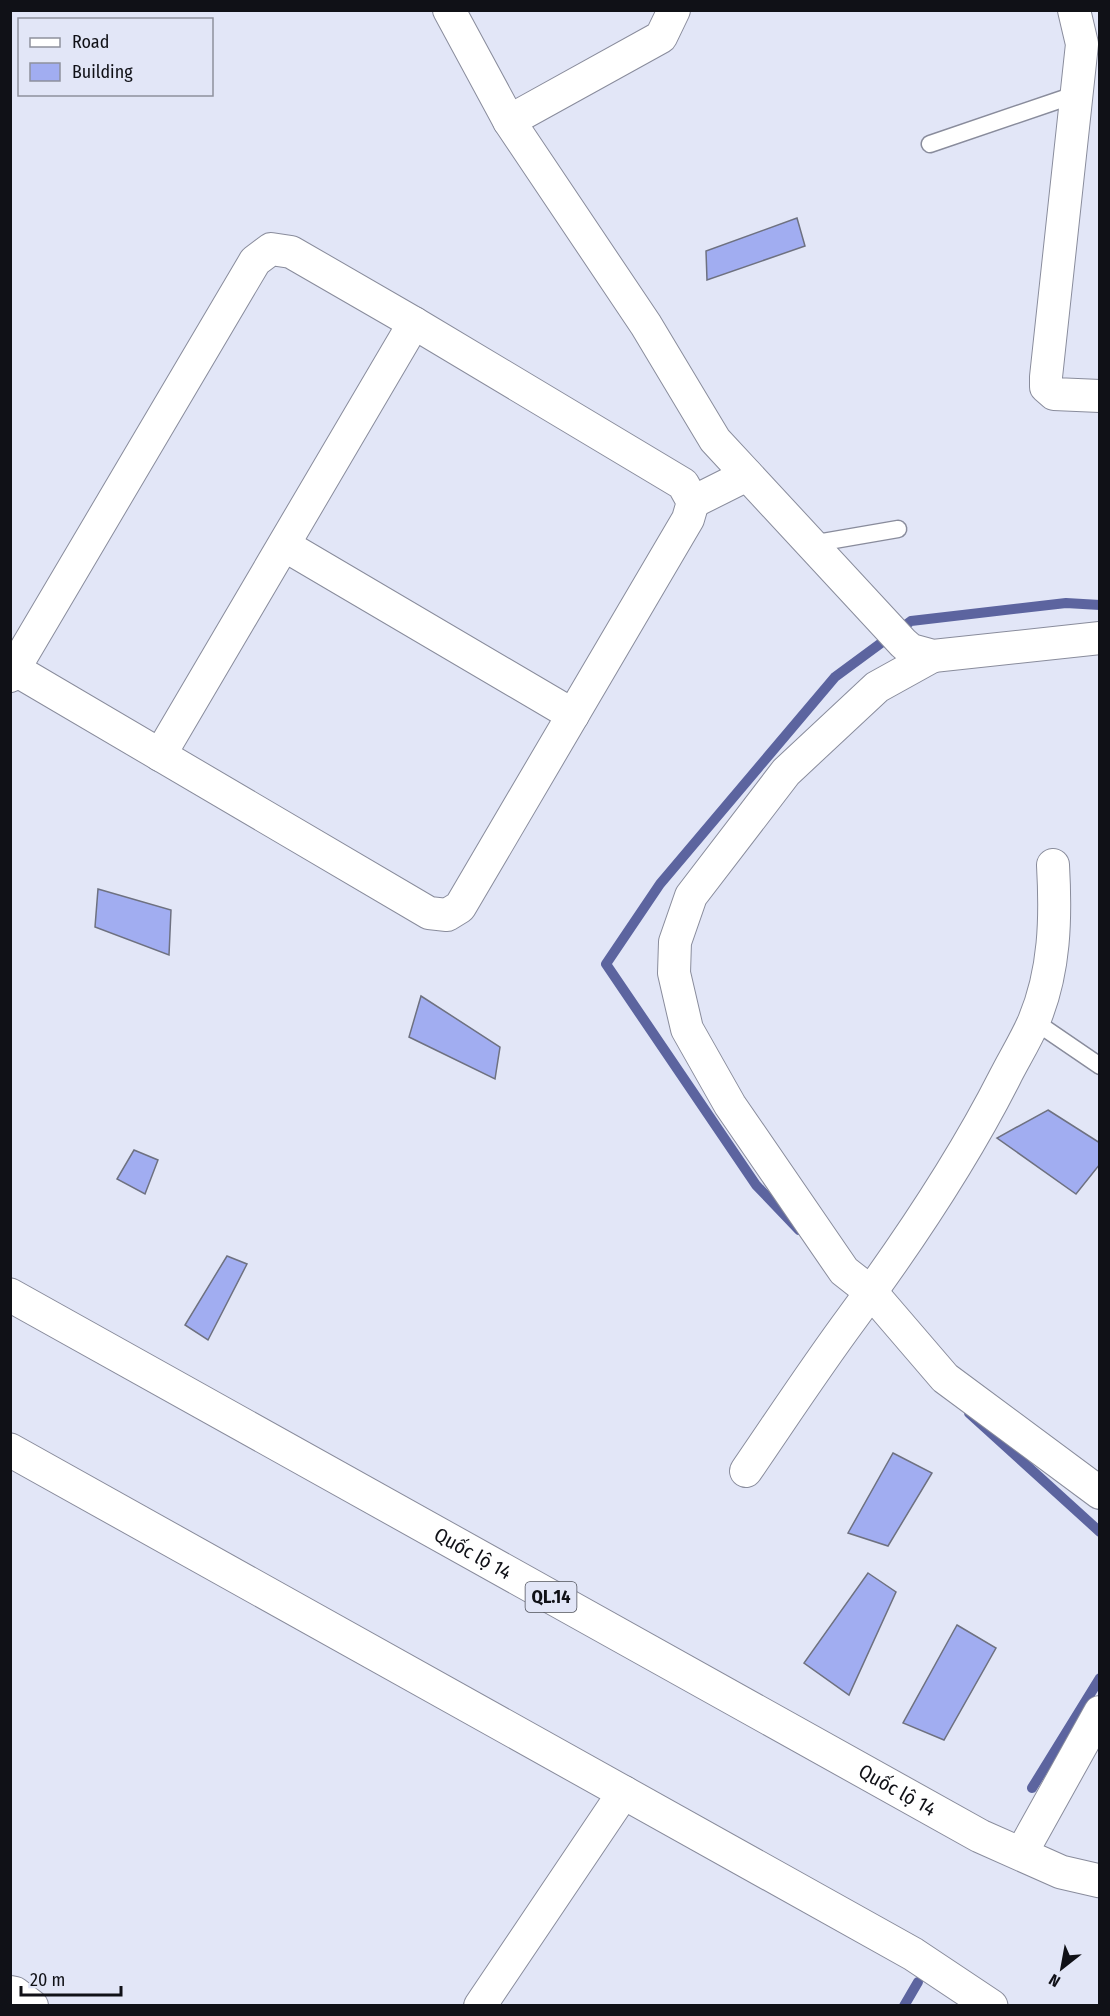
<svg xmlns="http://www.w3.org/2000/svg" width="1110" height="2016" font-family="'Fira Sans Condensed',sans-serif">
  <rect width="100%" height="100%" fill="#e2e6f7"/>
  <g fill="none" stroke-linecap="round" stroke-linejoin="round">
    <g stroke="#5c649f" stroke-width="10">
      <polyline points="799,1230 756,1185 606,964 660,884 835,677 911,621 1066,603 1100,605"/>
      <polyline points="969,1413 1100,1532"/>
      <polyline points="1032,1788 1100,1678"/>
      <polyline points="904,2006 918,1982"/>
    </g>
  </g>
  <g fill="#a1adf1" stroke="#6e7180" stroke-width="1.5">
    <polygon points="797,218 805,246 707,280 706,251"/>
    <polygon points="98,889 171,910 169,955 95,927"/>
    <polygon points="421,996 500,1047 495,1079 409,1037"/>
    <polygon points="1048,1110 1100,1143 1100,1164 1076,1194 997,1138"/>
    <polygon points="134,1150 158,1160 145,1194 117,1179"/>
    <polygon points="227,1256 247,1264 208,1340 185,1325"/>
    <polygon points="893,1453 932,1473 888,1546 848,1533"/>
    <polygon points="868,1573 896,1592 849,1695 804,1663"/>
    <polygon points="957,1625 996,1648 944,1740 903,1723"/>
  </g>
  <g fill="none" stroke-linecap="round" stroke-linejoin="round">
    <g stroke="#898c9c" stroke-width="19">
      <g id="service">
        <polyline points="930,144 1077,94"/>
        <polyline points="811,544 898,529"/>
        <polyline points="1034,1021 1100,1066"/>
      </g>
    </g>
    <g stroke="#898c9c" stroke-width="34">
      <g id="minor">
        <polyline points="449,10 509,121 646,325 715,440 903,643 911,650 933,656 1100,638"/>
        <polyline points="1074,10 1082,44 1046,377 1046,387 1054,394 1100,396"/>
        <polyline points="509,121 661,37 674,10"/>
        <polyline points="693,502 747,475"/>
        <polyline points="284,545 573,715"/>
        <polyline points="933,656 877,687 786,772 691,896 675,942 674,973 687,1029 730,1105 844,1271 872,1293 945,1378 1100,1493"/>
        <polyline points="10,676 14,669 255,261 271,249 291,252 414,323 683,484 693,502 688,519 460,907 447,915 429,913 14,669"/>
        <polyline points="160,755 414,323"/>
        <path d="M746,1471C781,1420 815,1368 852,1318C908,1242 962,1162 1005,1077C1014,1059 1026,1040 1034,1021C1055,971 1056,918 1053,865"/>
        <polyline points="1021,1854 1100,1712"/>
        <polyline points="10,1992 15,1993 32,2006"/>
        <polyline points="480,2006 624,1792"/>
      </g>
    </g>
    <g stroke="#898c9c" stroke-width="35">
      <g id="trunk">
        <path id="s1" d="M10,1295L980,1836L1061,1872L1100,1881"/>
        <polyline points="10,1450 913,1954 991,2006"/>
      </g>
    </g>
    <use href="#service" stroke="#fff" stroke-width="16"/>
    <use href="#minor" stroke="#fff" stroke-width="32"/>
    <use href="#trunk" stroke="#fff" stroke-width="33"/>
  </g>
  <g text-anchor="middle" stroke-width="4.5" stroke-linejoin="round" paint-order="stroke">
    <rect fill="#e2e6f7" stroke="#4f515a" stroke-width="1.5" x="525.5" y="1582" width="51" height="30" rx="4.5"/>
    <g font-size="18" font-weight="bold" fill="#101117">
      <text x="551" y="1603">QL.14</text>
    </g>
    <g font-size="20" fill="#101117" stroke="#e2e6f7">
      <text dy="7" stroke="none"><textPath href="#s1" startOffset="530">Quốc lộ 14</textPath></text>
      <text dy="7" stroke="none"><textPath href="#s1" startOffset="1016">Quốc lộ 14</textPath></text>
    </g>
  </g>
  <rect width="1110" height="2016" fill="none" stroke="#101117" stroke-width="24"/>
  <rect x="18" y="18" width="195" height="78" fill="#e2e6f7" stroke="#8e919d" stroke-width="1.5"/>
  <rect x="30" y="38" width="30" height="9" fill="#ffffff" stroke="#8e919d" stroke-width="1.5"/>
  <text x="72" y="48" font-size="18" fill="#101117">Road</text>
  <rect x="30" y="63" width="30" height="18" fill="#a1adf1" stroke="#8e919d" stroke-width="1.5"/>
  <text x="72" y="78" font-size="18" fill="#101117">Building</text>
  <g transform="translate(1062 1968) rotate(211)" stroke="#e2e6f7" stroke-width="4.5" paint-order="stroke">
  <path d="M0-4.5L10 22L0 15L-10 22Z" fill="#101117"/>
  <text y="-9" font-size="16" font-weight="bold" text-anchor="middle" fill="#101117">N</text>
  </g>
  <path d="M21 1986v9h100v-9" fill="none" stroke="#101117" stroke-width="3"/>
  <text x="30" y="1986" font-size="18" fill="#101117" stroke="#e2e6f7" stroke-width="4.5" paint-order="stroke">20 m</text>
</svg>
